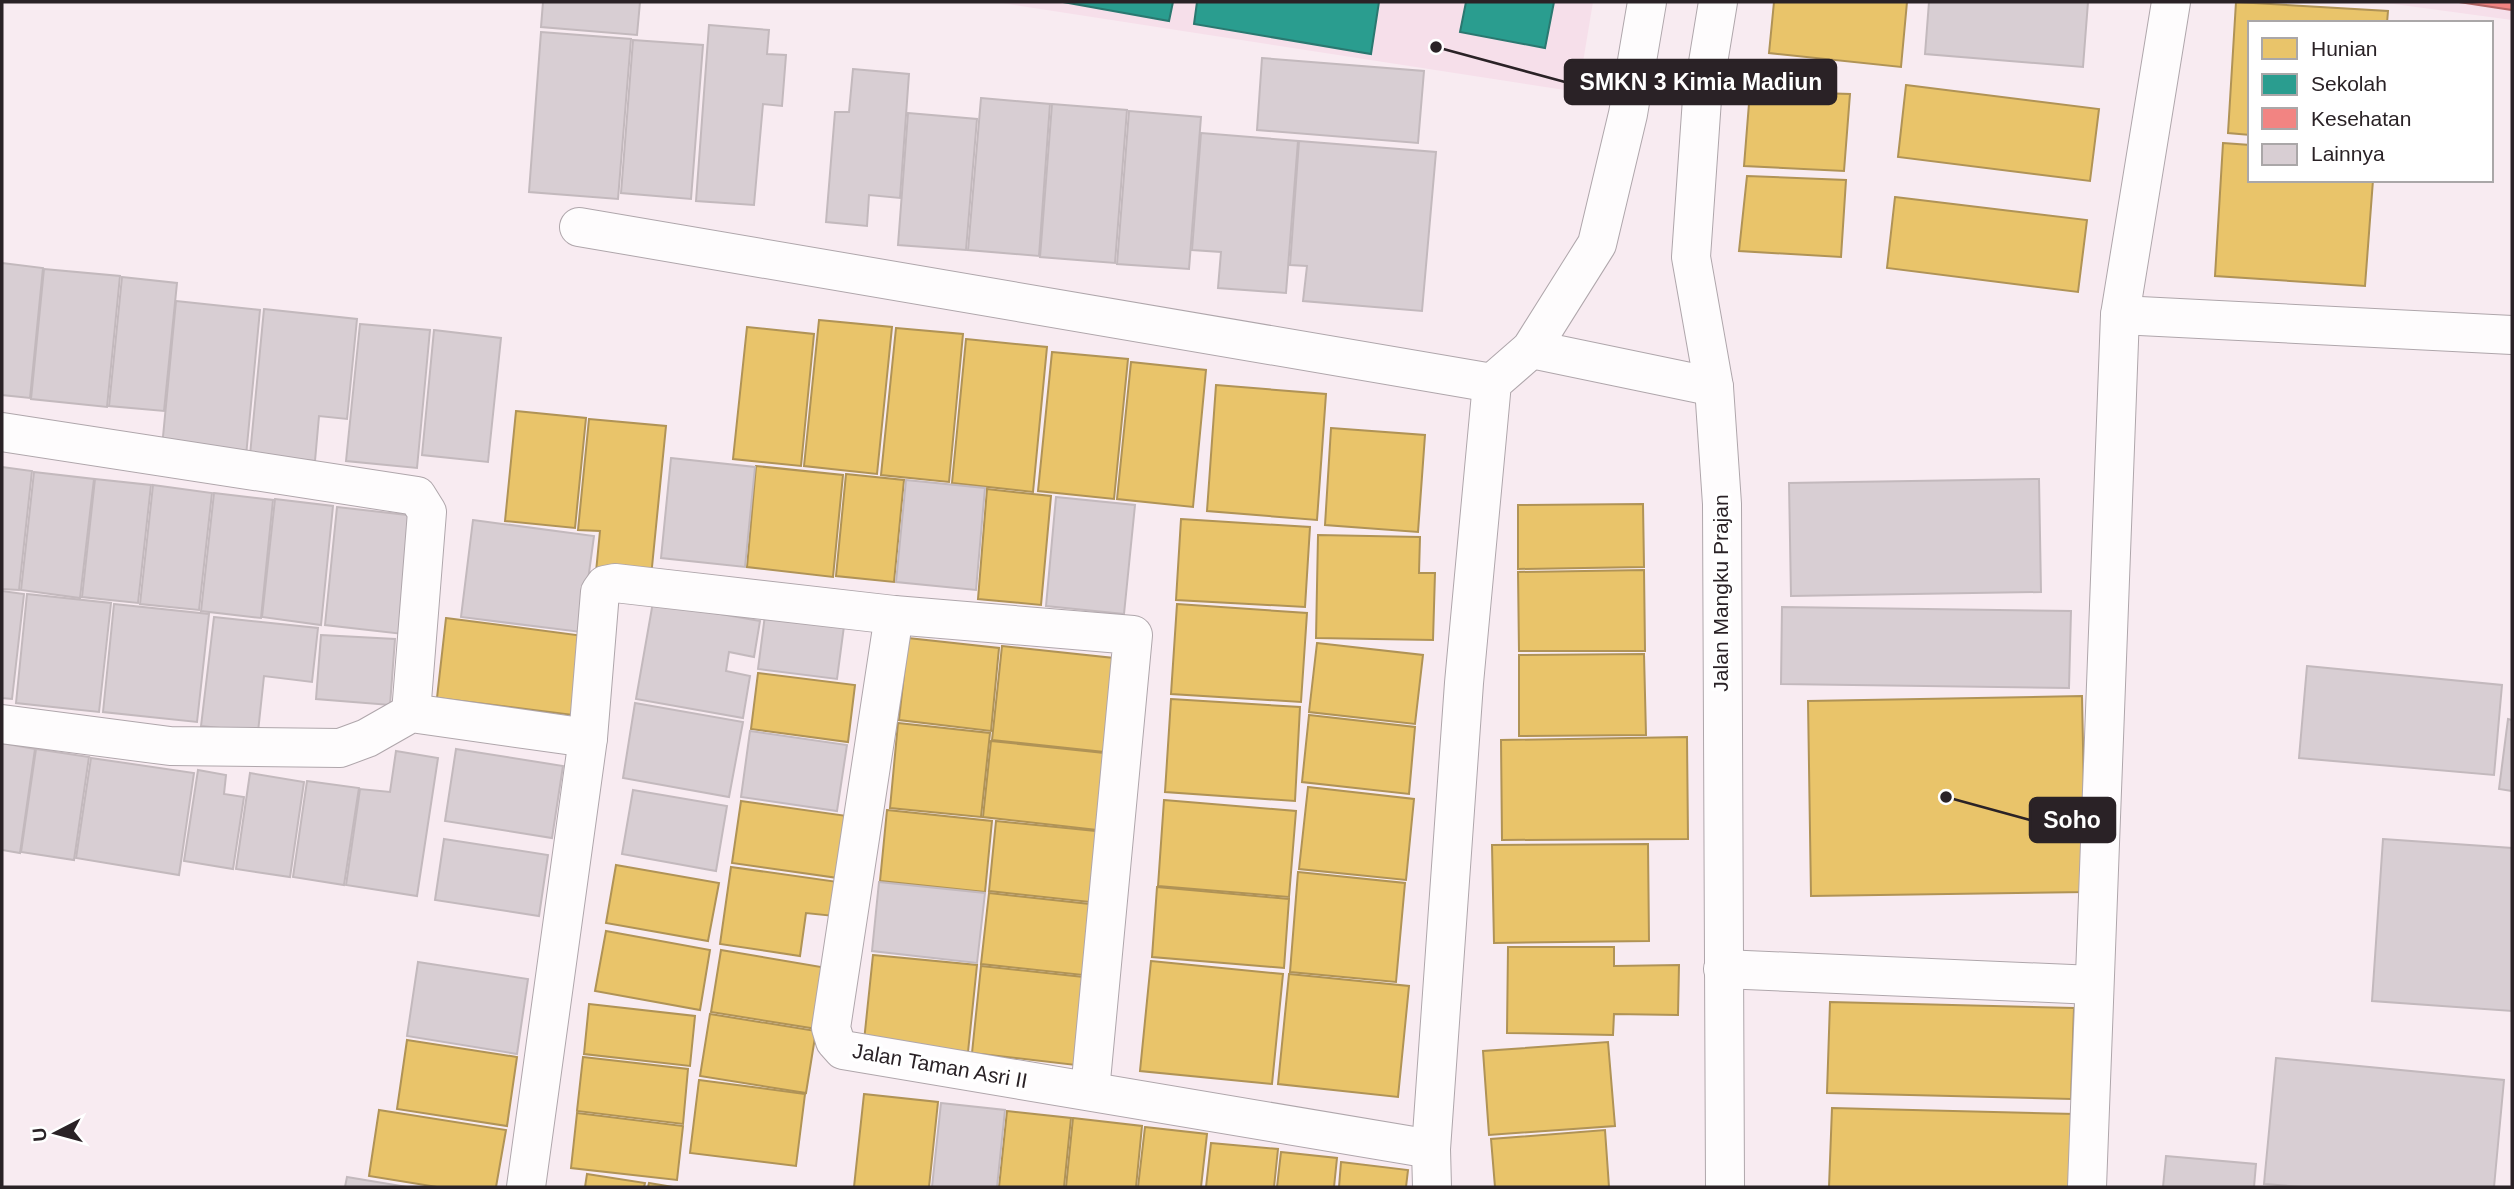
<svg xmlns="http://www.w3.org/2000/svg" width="2514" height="1189" font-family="Helvetica,sans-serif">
  <rect width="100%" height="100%" fill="#f8ebf1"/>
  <g fill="#f6dfea">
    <polygon points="995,2 1593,2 1578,92"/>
    <polygon points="2379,2 2512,2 2512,20"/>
  </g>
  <g fill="#e9c46a" stroke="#b09356" stroke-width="2">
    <polygon points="1774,2 1907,2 1901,67 1769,53"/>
    <polygon points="2236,2 2388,11 2387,23 2250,23 2250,135 2228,133"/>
    <polygon points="1906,85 2099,109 2090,181 1898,157"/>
    <polygon points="1750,91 1850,94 1844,171 1744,166"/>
    <polygon points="2223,143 2250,145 2250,180 2373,180 2365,286 2215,276"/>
    <polygon points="1747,176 1846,180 1841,257 1739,251"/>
    <polygon points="1895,197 2087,220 2078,292 1887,268"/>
    <polygon points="819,320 892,327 877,474 804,466"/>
    <polygon points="747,327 814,334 801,466 733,459"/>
    <polygon points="896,328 963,334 949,482 881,475"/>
    <polygon points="966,339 1047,347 1033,492 952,483"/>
    <polygon points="1052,352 1128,359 1114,499 1038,491"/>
    <polygon points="1131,362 1206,370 1193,507 1117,499"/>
    <polygon points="1216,385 1326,394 1317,520 1207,511"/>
    <polygon points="516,411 586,418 575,528 505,521"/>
    <polygon points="589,419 666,426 651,577 596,572 600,531 578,530"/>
    <polygon points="1331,428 1425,435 1418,532 1325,525"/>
    <polygon points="756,466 843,475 833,577 747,567"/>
    <polygon points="846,474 904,480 894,582 836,576"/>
    <polygon points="987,489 1051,496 1041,605 978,599"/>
    <polygon points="1643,504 1644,567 1518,569 1518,505"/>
    <polygon points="1181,519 1310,527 1305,607 1176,600"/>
    <polygon points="1318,535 1420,537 1419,573 1435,573 1433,640 1316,638"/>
    <polygon points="1644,570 1645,651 1519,651 1518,572"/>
    <polygon points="1177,604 1307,613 1301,702 1171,694"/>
    <polygon points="446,618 584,636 573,715 437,698"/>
    <polygon points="908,638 999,648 991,731 899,720"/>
    <polygon points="1317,643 1423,655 1415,724 1309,712"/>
    <polygon points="1002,646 1123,659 1114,753 992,740"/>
    <polygon points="1644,654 1646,735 1519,736 1519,655"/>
    <polygon points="758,673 855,685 848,742 751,729"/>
    <polygon points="2082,696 2086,892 1811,896 1808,701"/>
    <polygon points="1171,699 1300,707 1295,801 1165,792"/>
    <polygon points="1309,715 1415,727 1409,794 1302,782"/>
    <polygon points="898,723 990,733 981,817 890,808"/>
    <polygon points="1687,737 1688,839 1502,840 1501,740"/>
    <polygon points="991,741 1114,754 1106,831 983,817"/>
    <polygon points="1308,787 1414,799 1406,880 1299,869"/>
    <polygon points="1164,800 1296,811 1289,897 1158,886"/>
    <polygon points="741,801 847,816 838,878 732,863"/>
    <polygon points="887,810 992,821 985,892 880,881"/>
    <polygon points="996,821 1106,832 1099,903 989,891"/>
    <polygon points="1648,844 1649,941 1494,943 1492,845"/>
    <polygon points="616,865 719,883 708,941 606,923"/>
    <polygon points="731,867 838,882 834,916 806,913 800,956 720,944"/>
    <polygon points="1298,872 1405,883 1396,982 1290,972"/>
    <polygon points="1157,887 1289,899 1284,968 1152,957"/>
    <polygon points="989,893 1099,905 1092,976 981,964"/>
    <polygon points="606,931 710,950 700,1010 595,991"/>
    <polygon points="1508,947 1614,947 1614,966 1679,965 1678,1015 1614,1014 1613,1035 1507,1033"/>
    <polygon points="721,950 827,968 817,1029 711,1012"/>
    <polygon points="873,955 977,965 968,1052 864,1041"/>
    <polygon points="1151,961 1283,974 1272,1084 1140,1071"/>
    <polygon points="981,966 1093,978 1084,1066 972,1053"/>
    <polygon points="1289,974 1409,986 1398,1097 1278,1084"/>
    <polygon points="1830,1002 2074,1008 2071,1099 1827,1093"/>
    <polygon points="589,1004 695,1016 690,1066 584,1054"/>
    <polygon points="710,1014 816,1031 806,1093 700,1076"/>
    <polygon points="407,1040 517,1057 507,1126 397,1109"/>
    <polygon points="1608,1042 1615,1126 1489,1135 1483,1051"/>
    <polygon points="583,1057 688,1069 683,1124 577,1111"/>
    <polygon points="699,1080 805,1094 796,1166 690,1153"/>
    <polygon points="864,1094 938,1102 929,1187 854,1187"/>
    <polygon points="1832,1108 2075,1114 2073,1187 1829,1187"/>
    <polygon points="379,1110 506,1130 496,1187 437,1187 369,1176"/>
    <polygon points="1007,1111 1071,1118 1064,1187 999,1187"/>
    <polygon points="577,1113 683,1126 677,1180 571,1168"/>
    <polygon points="1073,1118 1142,1126 1136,1187 1066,1187"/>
    <polygon points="1145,1127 1207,1134 1201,1187 1138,1187"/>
    <polygon points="1605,1130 1609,1187 1495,1187 1491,1139"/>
    <polygon points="1211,1143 1278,1149 1274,1187 1206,1187"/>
    <polygon points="1281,1152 1337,1158 1334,1187 1277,1187"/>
    <polygon points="1341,1162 1408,1170 1406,1187 1339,1187"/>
    <polygon points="587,1174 645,1183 644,1187 585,1187"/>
    <polygon points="649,1183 673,1187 648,1187"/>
  </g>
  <g fill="#2a9d8f" stroke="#2a7870" stroke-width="2">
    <polygon points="1063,2 1173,2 1169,21"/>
    <polygon points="1197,2 1379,2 1371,54 1194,24"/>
    <polygon points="1466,2 1554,2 1545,48 1460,32"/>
  </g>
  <polygon fill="#f28482" stroke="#b66766" stroke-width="2" points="2459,2 2512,2 2512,10"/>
  <g fill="#d8ced3" stroke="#c3b9bd" stroke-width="2">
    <polygon points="543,2 640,2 637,35 541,27"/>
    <polygon points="1929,2 2088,2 2083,67 1925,54"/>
    <polygon points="709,25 769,30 767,54 786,55 782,106 763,104 754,205 696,201"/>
    <polygon points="541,32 631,39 618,199 529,192"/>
    <polygon points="633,40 703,45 691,199 621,193"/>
    <polygon points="1262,58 1424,71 1418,143 1257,130"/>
    <polygon points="853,69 909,74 900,198 869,195 867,226 826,222 835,112 849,112"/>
    <polygon points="981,98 1050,104 1039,256 968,250"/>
    <polygon points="1052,104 1127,110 1115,263 1040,257"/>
    <polygon points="1129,111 1201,117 1189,269 1117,264"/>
    <polygon points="908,113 977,119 966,250 898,245"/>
    <polygon points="1201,133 1298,141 1286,293 1218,288 1221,252 1192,250"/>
    <polygon points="1299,141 1436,152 1422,311 1303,301 1307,266 1290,265"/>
    <polygon points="2,263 43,268 30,398 2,395"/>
    <polygon points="44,269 120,276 107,407 31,399"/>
    <polygon points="122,277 177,283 164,411 109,406"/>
    <polygon points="176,301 260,310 246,456 162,447"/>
    <polygon points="264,309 357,319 347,419 319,416 315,461 250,455"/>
    <polygon points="360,324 430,330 417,468 346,461"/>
    <polygon points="434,330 501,338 488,462 422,455"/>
    <polygon points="671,458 755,467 745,567 661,558"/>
    <polygon points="2,467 32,471 19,590 2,589"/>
    <polygon points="34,472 94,479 80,598 21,590"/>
    <polygon points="95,479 151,485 138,603 82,597"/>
    <polygon points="2039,479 2041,592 1791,596 1789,483"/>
    <polygon points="906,480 985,488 976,590 896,582"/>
    <polygon points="153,485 212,493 199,610 140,604"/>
    <polygon points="214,493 273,500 261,618 201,611"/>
    <polygon points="1056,497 1135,505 1124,614 1046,606"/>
    <polygon points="275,499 333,506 321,625 262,617"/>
    <polygon points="337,507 416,516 403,634 325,625"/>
    <polygon points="473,520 594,536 581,632 461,617"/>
    <polygon points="2,591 24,594 12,699 2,698"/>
    <polygon points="27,594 111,603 99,712 16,703"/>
    <polygon points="653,602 760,621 754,657 729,652 726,671 750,676 743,718 636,699"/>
    <polygon points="114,604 209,614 197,722 103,712"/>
    <polygon points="1782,607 2071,611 2069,688 1781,684"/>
    <polygon points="765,615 844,626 837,679 758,669"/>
    <polygon points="214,617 318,628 312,682 264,676 258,732 201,726"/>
    <polygon points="321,635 395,639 390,705 316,699"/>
    <polygon points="2307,666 2502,685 2494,775 2299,758"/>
    <polygon points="635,703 743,722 729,797 623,778"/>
    <polygon points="2508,719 2512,720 2512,791 2499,789"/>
    <polygon points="750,731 847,745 837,811 741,797"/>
    <polygon points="2,743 35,749 20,853 2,850"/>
    <polygon points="36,749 89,757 74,860 21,852"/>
    <polygon points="456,749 563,766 552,838 445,821"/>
    <polygon points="396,751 438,758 417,896 346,885 360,789 390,792"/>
    <polygon points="91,758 194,773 179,875 76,858"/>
    <polygon points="198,770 226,775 224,794 244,797 233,869 184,861"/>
    <polygon points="250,773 304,782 290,877 236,869"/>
    <polygon points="307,781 359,788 344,885 293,877"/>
    <polygon points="633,790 727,806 716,871 622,854"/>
    <polygon points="444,839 548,855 539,916 435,900"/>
    <polygon points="2383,839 2512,848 2512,1011 2372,1001"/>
    <polygon points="879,882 985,893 977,963 872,951"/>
    <polygon points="418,962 528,979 517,1054 407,1036"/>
    <polygon points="2276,1058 2504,1080 2494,1187 2303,1187 2264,1184"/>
    <polygon points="941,1103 1005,1110 997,1187 932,1187"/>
    <polygon points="2166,1156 2256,1164 2254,1187 2163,1187"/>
    <polygon points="347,1177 407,1187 345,1187"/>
  </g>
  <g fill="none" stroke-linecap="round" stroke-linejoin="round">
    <g stroke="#afa6ab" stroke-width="40">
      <g id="minor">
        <polyline points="1718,2 1702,99 1691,257 1714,387 1722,504 1725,1187"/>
        <polyline points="579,227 1492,383"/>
        <polyline points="2120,315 2512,335"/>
        <polyline points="1531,349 1714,387"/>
        <polyline points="2,432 417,496 427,512 411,713"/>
        <polyline points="894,615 831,1028 835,1041 843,1050 1431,1149"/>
        <polyline points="2,724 170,746 340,748 367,738 411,713 588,738"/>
        <polyline points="1723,969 2094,985"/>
        <polyline points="526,1187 588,738 600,592 605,585 615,583 894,615 1133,635 1090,1091"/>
        <polyline points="1432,1187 1431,1149 1464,683 1492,383 1531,349 1597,244 1628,114 1647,2"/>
        <polyline points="2087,1187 2120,315 2171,2"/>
      </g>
    </g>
    <use href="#minor" stroke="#fefcfd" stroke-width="38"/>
  </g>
  <g text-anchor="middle" stroke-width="7" stroke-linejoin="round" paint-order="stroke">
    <g font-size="21" fill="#2a2226" stroke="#fff">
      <text transform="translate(1721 593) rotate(-90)" y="7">Jalan Mangku Prajan</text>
      <text transform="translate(940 1066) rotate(10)" y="7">Jalan Taman Asri II</text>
    </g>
  </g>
  <path fill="none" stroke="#2a2226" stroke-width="2.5" d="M1436 47L1565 82M1946 797L2030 820"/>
  <g fill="#2a2226" stroke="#fff" stroke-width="2.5">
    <circle cx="1436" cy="47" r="7"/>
    <circle cx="1946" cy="797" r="7"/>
  </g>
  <g fill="#2a2226" stroke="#2a2226" stroke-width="2.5">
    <rect x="1565" y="60" width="271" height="44" rx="7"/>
    <rect x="2030" y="798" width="85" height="44" rx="7"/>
  </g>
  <g font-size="23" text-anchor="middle" font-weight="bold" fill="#fff">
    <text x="1701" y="90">SMKN 3 Kimia Madiun</text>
    <text x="2072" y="828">Soho</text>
  </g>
  <rect width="2514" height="1189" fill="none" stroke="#2a2226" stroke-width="7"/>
  <rect x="2248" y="21" width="245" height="161" fill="#ffffff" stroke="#aaa7a8" stroke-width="2"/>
  <rect x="2262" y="38" width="35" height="21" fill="#e9c46a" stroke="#aaa7a8" stroke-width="2"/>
  <text x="2311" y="56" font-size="21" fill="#2a2226">Hunian</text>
  <rect x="2262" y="74" width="35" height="21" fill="#2a9d8f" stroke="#aaa7a8" stroke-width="2"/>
  <text x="2311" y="91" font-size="21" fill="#2a2226">Sekolah</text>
  <rect x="2262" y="108" width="35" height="21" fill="#f28482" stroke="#aaa7a8" stroke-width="2"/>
  <text x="2311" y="126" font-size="21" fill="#2a2226">Kesehatan</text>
  <rect x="2262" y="144" width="35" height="21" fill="#d8ced3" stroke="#aaa7a8" stroke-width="2"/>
  <text x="2311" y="161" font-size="21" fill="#2a2226">Lainnya</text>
  <g transform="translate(56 1133) rotate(264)" stroke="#ffffff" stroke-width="5" paint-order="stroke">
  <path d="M0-5L12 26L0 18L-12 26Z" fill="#2a2226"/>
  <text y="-10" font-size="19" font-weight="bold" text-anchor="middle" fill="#2a2226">U</text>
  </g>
</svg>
